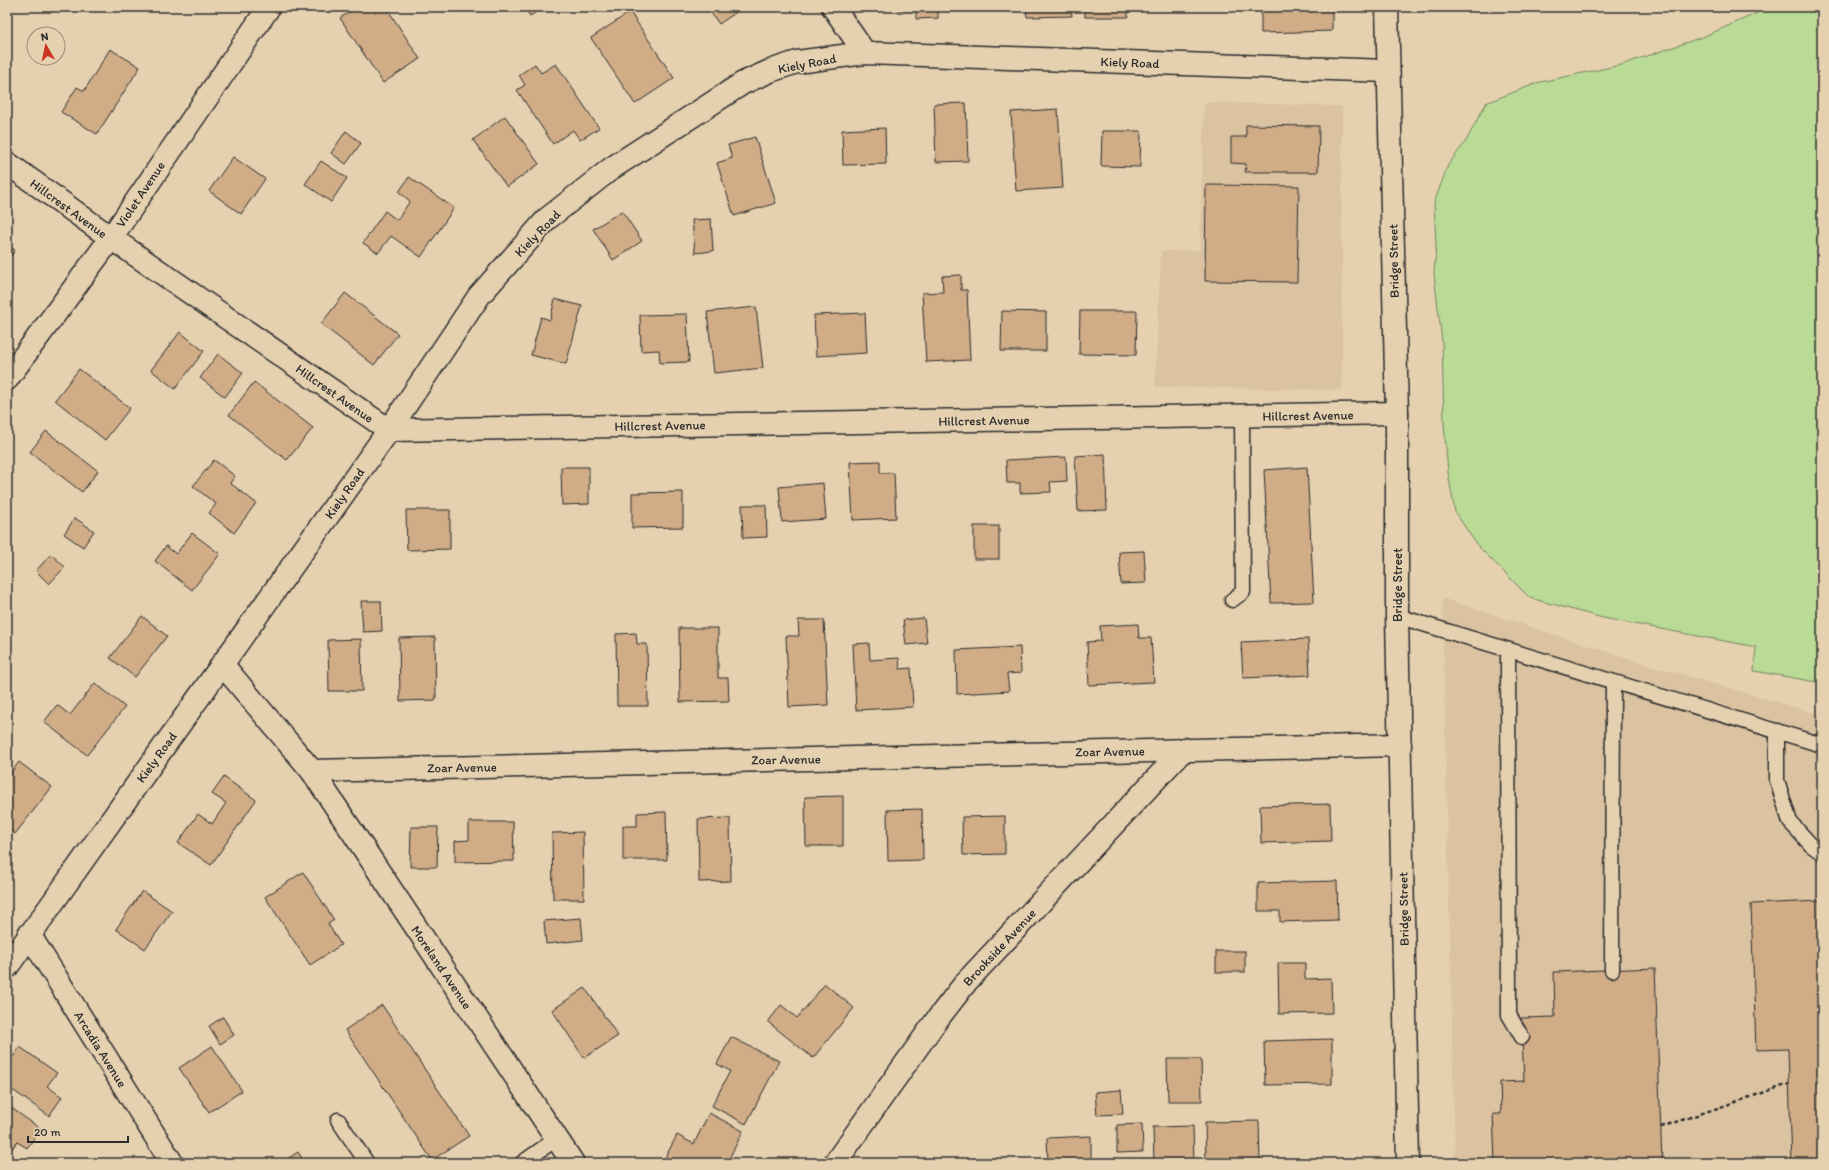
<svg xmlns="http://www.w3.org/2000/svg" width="1829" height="1170" font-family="Itim,sans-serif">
  <rect width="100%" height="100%" fill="#e5d1b0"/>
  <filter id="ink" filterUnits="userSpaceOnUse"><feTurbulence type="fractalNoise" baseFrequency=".025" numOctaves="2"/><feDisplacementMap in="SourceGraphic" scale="8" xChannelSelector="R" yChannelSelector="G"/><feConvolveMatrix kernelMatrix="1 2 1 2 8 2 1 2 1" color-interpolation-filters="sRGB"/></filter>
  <g filter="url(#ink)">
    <g fill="#dbc3a2">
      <polygon points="1204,102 1342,106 1342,390 1155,387 1161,251 1200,250"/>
      <polygon points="1442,598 1640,662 1822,715 1822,1163 1455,1163"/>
    </g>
    <polygon fill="#badb95" stroke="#728360" points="1771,7 1822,7 1822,683 1754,671 1756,647 1603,618 1530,598 1477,545 1455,512 1448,473 1444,423 1442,342 1434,274 1436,246 1434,203 1448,165 1466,141 1486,103 1540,82 1621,65 1705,36"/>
    <g fill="#d0ad87" stroke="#2b2b2b">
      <polygon points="358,7 386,7 420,59 383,83 340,18"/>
      <polygon points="524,7 544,7 530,16"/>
      <polygon points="707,7 744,7 719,24"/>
      <polygon points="897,7 938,7 938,18 916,19 916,10 897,10"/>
      <polygon points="1026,7 1071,7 1072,16 1027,17"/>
      <rect x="1085" y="7" width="43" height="10"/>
      <polygon points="1261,7 1332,7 1332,31 1261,33"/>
      <polygon points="630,12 674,78 635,104 591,38"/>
      <polygon points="110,49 140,67 97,134 61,112 77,87 84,91"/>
      <polygon points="535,64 541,73 556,64 599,128 580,140 573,130 553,144 517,90 525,85 519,75"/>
      <polygon points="966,103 968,161 936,162 934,104"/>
      <polygon points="1058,109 1063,188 1016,191 1011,112"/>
      <polygon points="505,116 539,164 507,187 473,140"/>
      <polygon points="1246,125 1319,126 1318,172 1245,172 1246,164 1231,163 1231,137 1246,137"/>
      <polygon points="885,128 886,164 843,165 842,130"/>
      <polygon points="346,131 361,143 346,164 331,153"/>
      <polygon points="1102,131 1141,131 1140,167 1101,166"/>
      <polygon points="755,137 776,203 734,216 717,163 732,158 728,145"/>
      <polygon points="233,157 265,179 241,214 209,191"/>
      <polygon points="321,161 347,178 331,202 305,184"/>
      <polygon points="409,177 454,208 421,257 391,236 378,253 363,243 385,211 397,220 410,201 399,192"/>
      <polygon points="1206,185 1299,186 1297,282 1205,281"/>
      <polygon points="622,211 642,241 613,260 593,229"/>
      <polygon points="711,219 713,251 695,253 692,220"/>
      <polygon points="7,245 15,250 7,262"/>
      <polygon points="961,275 961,290 967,290 970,360 926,362 922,293 943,292 942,276"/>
      <polygon points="345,293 398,334 374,365 321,324"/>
      <polygon points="555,299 582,306 566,364 531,355 541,317 550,320"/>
      <polygon points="756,307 763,368 714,373 707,312"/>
      <polygon points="1002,311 1046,312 1046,351 1001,351"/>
      <polygon points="1080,311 1137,311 1136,355 1079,354"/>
      <polygon points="865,313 867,353 816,356 814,315"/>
      <polygon points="687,314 689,362 660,363 659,350 641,351 640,315"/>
      <polygon points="180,332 204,351 175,389 151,370"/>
      <polygon points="218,354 243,373 225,397 200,378"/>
      <polygon points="79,369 130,408 105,440 55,400"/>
      <polygon points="254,382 313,428 287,460 229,415"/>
      <polygon points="46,431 98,471 82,492 30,452"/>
      <polygon points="1105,454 1107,510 1078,511 1075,456"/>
      <polygon points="1066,457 1067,481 1050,482 1051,492 1020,493 1020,483 1007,483 1006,460"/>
      <polygon points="214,460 235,476 230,483 256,503 234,533 209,513 216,504 193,486"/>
      <polygon points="880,461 880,473 894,473 896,518 853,520 850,462"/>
      <polygon points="561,467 589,467 589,504 562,505"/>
      <polygon points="1307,467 1314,602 1271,603 1264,470"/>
      <polygon points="823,483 826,519 782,522 779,487"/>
      <polygon points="683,492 683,527 632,528 632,493"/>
      <polygon points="742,505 766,505 767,537 743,538"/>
      <polygon points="406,510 450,510 450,549 407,550"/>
      <polygon points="75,518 94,531 83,547 64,534"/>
      <rect x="974" y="526" width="25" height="33"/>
      <polygon points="192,533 220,554 192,590 155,561 166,546 176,554"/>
      <polygon points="1144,551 1146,583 1121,584 1119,552"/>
      <polygon points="51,554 65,567 49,584 36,571"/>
      <polygon points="361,601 381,601 382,631 363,632"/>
      <polygon points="142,616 167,636 135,677 110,658"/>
      <polygon points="924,618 927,643 906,645 903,620"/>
      <polygon points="798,620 824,620 828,705 789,707 786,636 799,636"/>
      <polygon points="1138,624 1139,638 1151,638 1154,682 1089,685 1087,642 1101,641 1100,626"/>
      <polygon points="679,628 718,628 718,678 728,678 729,701 680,702"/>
      <polygon points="636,633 637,644 647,644 648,706 617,706 616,634"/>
      <polygon points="435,637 436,700 400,701 399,638"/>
      <polygon points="361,639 362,691 329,691 328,640"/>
      <polygon points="1308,639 1310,675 1243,678 1241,642"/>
      <polygon points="869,643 870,660 899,658 900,669 911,668 913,707 856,710 853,644"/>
      <polygon points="1020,647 1021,673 1007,674 1009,691 957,694 956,650"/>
      <polygon points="95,683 125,707 87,755 44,722 57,705 70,715"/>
      <polygon points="19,762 52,787 15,834 7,828 7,778"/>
      <polygon points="224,777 256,800 211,865 178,843 198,814 212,824 226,803 212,794"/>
      <polygon points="843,796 843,846 806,846 805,797"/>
      <polygon points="1330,804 1331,841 1261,843 1260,806"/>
      <polygon points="922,809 923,860 888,861 887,810"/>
      <polygon points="666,812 667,860 623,860 623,826 637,826 637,813"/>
      <polygon points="1005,816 1005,854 963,855 962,817"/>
      <polygon points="730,818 731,881 699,882 698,819"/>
      <polygon points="469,822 513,822 514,861 455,862 455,841 469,840"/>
      <polygon points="411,827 438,827 437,867 410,867"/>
      <polygon points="583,832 584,899 553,899 552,833"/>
      <polygon points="303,872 334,920 328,924 341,945 310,965 265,897"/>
      <polygon points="1337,881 1338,920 1280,922 1280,911 1258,911 1258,883"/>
      <polygon points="142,891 172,911 145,949 116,929"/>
      <polygon points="1822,901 1822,1163 1792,1163 1788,1049 1756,1050 1751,904"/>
      <polygon points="581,918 583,940 546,944 544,921"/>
      <rect x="1216" y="951" width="29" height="21"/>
      <polygon points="1278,963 1305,963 1305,979 1331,978 1332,1013 1279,1014"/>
      <polygon points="1655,968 1662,1163 1495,1163 1493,1114 1501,1114 1500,1082 1524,1081 1521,1018 1555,1017 1554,972"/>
      <polygon points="825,984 854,1008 813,1058 768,1022 781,1005 797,1018"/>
      <polygon points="585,988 618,1036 584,1058 552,1010"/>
      <polygon points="382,1005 469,1136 432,1160 345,1030"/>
      <polygon points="223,1017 234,1035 220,1044 209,1026"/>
      <polygon points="731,1037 779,1061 746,1124 712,1106 730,1071 717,1064"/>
      <polygon points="1332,1039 1332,1084 1265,1085 1264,1041"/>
      <polygon points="212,1046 242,1091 209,1112 179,1068"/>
      <polygon points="20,1047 57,1073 47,1086 62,1097 49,1116 7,1086 7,1065"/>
      <polygon points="1167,1059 1201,1059 1202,1101 1168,1101"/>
      <polygon points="1121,1090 1123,1114 1097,1115 1095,1092"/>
      <polygon points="7,1105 41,1129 27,1148 17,1142 8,1154"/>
      <polygon points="709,1113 743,1131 727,1163 670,1163 664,1160 677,1135 694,1144"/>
      <polygon points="1259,1121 1260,1163 1206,1163 1205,1122"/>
      <polygon points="1142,1124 1143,1152 1117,1153 1117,1125"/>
      <polygon points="1193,1126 1194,1163 1154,1163 1153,1127"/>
      <polygon points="1091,1136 1091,1163 1048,1163 1047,1138"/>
      <polygon points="298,1152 305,1163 281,1163"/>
    </g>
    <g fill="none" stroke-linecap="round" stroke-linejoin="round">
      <g stroke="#2b2b2b" stroke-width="17">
        <g id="service">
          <polyline points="1232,600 1243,592 1242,416"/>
          <polyline points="1397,616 1822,745"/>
          <polyline points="1508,650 1509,1015 1522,1037"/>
          <polyline points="1777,731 1777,780 1790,822 1811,845 1822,853"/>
          <polyline points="1612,970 1613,683"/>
          <polyline points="338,1120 367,1163"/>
          <polyline points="522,1163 556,1139"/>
        </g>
      </g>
      <g stroke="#2b2b2b" stroke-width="25">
        <g id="minor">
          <polyline points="833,7 865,53"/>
          <polyline points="7,163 111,238 389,430 1397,413"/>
          <polyline points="7,379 111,238 269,7"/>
          <polyline points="222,664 312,771 1400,745"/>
          <polyline points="312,771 573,1163"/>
          <polyline points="29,934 172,1163"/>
          <polyline points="7,967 389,430 479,296 547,219 612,168 743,83 770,71 797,62 865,53 1388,71"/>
          <polyline points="835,1163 936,1021 967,981 1184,749"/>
        </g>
      </g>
      <g stroke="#2b2b2b" stroke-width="25">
        <polyline id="primary" points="1387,7 1397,413 1397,616 1408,1163"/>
      </g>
      <polyline stroke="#2b2b2b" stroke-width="2.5" stroke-dasharray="4 3" stroke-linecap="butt" points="1661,1127 1789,1084"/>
      <use href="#service" stroke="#e5d1b0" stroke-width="14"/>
      <use href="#minor" stroke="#e5d1b0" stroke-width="22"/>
      <use href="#primary" stroke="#e5d1b0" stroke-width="22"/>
    </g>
  </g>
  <g text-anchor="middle" stroke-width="3.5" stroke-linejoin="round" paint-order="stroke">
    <g font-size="13" fill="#2b2b2b" stroke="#e5d1b0">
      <text transform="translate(1130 62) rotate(2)" y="5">Kiely Road</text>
      <text transform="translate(807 63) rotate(-11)" y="5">Kiely Road</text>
      <text transform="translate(140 194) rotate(-56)" y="5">Violet Avenue</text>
      <text transform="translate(69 208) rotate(36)" y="5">Hillcrest Avenue</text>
      <text transform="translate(537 233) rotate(-46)" y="5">Kiely Road</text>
      <text transform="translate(1393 261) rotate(-91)" y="5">Bridge Street</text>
      <text transform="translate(335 393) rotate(35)" y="5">Hillcrest Avenue</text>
      <text transform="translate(1308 415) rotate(-1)" y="5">Hillcrest Avenue</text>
      <text transform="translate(984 420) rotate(-1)" y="5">Hillcrest Avenue</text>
      <text transform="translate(660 425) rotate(-1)" y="5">Hillcrest Avenue</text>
      <text transform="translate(344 493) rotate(-55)" y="5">Kiely Road</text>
      <text transform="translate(1397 585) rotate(-90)" y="5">Bridge Street</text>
      <text transform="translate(1110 751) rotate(-1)" y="5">Zoar Avenue</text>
      <text transform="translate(156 757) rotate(-54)" y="5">Kiely Road</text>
      <text transform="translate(786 759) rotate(-1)" y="5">Zoar Avenue</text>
      <text transform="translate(462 767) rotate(-1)" y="5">Zoar Avenue</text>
      <text transform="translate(1403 909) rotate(-91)" y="5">Bridge Street</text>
      <text transform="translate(999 947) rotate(-47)" y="5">Brookside Avenue</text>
      <text transform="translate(442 967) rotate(56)" y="5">Moreland Avenue</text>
      <text transform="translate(101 1049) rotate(58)" y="5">Arcadia Avenue</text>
    </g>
  </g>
  <rect width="1829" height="1170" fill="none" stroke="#e5d1b0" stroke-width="24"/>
  <rect x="12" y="12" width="1805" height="1146" fill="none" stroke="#2b2b2b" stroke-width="1.5" filter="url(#ink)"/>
  <g transform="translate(46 46) rotate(351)"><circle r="19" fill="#e5d1b0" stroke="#9b8f7b"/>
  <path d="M0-3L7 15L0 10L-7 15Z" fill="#c8321e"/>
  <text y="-6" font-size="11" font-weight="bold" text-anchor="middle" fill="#2b2b2b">N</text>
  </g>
  <path d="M28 1136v6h100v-6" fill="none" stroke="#2b2b2b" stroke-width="2"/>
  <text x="34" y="1136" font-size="12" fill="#2b2b2b" stroke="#e5d1b0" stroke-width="3" paint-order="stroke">20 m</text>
</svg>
